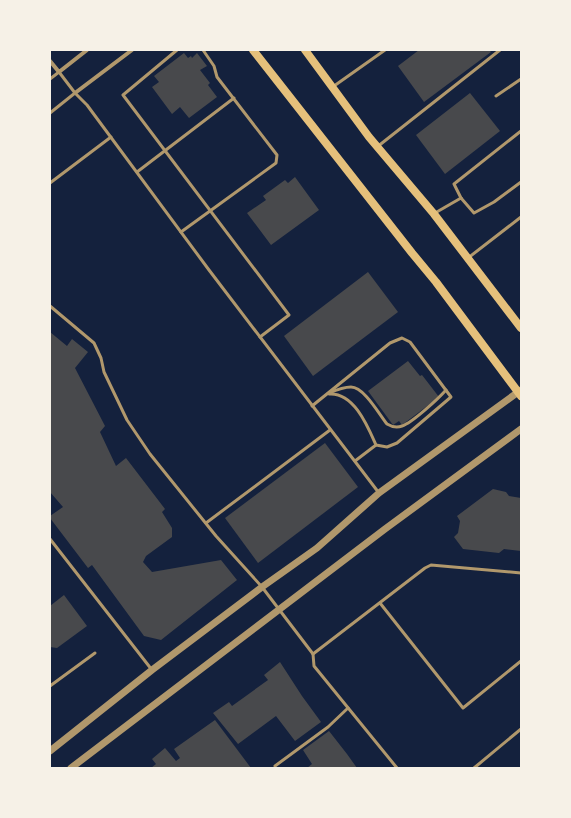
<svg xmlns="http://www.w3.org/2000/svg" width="571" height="818" font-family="Rubik,sans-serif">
  <rect width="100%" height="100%" fill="#14213d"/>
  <g fill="#48494c">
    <polygon points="419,50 489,50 491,52 424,102 398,66"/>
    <polygon points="184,53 188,58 191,56 192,58 197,53 207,66 200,70 210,83 208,85 217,97 189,118 180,107 172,114 152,87 159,82 154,76"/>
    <polygon points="470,93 500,131 445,174 416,135"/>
    <polygon points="295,177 319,210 271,245 247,213 266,200 263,196 285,180 288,183"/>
    <polygon points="368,272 398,312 313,376 284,336"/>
    <polygon points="50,332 67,346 72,339 88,352 75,368 105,426 100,432 116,466 126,458 165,509 162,512 172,528 172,537 146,556 143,562 152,572 221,560 237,580 161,640 144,636 92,565 88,568 50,518 50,516 63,507 50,492"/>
    <polygon points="408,361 420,376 422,375 439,397 402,425 399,421 393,425 368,391"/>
    <polygon points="325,443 358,487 258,563 225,518"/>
    <polygon points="493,489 506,492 509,496 521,498 521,551 504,549 499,553 463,549 454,537 458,533 460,521 457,516"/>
    <polygon points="64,595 87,626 57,648 50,647 50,606"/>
    <polygon points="280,662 302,696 321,722 295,741 276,716 238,744 213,713 229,702 232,706 268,680 264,675"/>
    <polygon points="215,720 251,768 151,768 156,764 152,759 165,748 176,761 180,758 174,749"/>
    <polygon points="329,731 347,754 357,768 307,768 312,764 303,750"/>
  </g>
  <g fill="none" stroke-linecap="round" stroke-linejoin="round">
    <g stroke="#b1986c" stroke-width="3">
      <polyline points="177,50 123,95 289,315 260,337"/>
      <polyline points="50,79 59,72 75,93 87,105 209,270 379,493"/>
      <polyline points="334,86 385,50"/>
      <polyline points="496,96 521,79"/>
      <polyline points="50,113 75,93"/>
      <polyline points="521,131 454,184 461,198 474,213 494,202 521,182"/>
      <polyline points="377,147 500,50"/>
      <polyline points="137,172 234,98"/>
      <polyline points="50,183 111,137"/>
      <polyline points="435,213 461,198"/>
      <polyline points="181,232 276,163 277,155 217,77 214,66 203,50"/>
      <polyline points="468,258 521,217"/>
      <polyline points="50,306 94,343 101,358 104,372 127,420 150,454 216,536 262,587 313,654 314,666 397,768"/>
      <path d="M329,393C336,390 343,387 351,387C364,387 379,414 387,424C392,427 397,428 402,426C412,423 439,398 446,390"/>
      <path d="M329,394C354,392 368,427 376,445"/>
      <polyline points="312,406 390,343 402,338 410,342 451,397 397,443 387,447 376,445 355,461"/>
      <polyline points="206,523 330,430"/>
      <polyline points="50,539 152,670"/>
      <polyline points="380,603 463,708 521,661"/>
      <polyline points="313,654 425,568 431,565 521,573"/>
      <polyline points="50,686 95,653"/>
      <polyline points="275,766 328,727 348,708"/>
      <polyline points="474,768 521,729"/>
    </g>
    <g stroke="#b1986c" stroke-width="4">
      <polyline points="50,61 59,72 87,50"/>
      <polyline points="75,93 132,50"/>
    </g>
    <g stroke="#b1986c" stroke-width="7">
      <polyline points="50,751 152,670 262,587 317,548 379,493 521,390"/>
      <polyline points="71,768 385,529 521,429"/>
    </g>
    <g stroke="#e5c07b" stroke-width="8">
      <polyline points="253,50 412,253 436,282 521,396"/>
      <polyline points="305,50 369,137 434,214 521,328"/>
    </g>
  </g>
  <rect width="571" height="818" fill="none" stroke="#f6f1e7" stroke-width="102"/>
</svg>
